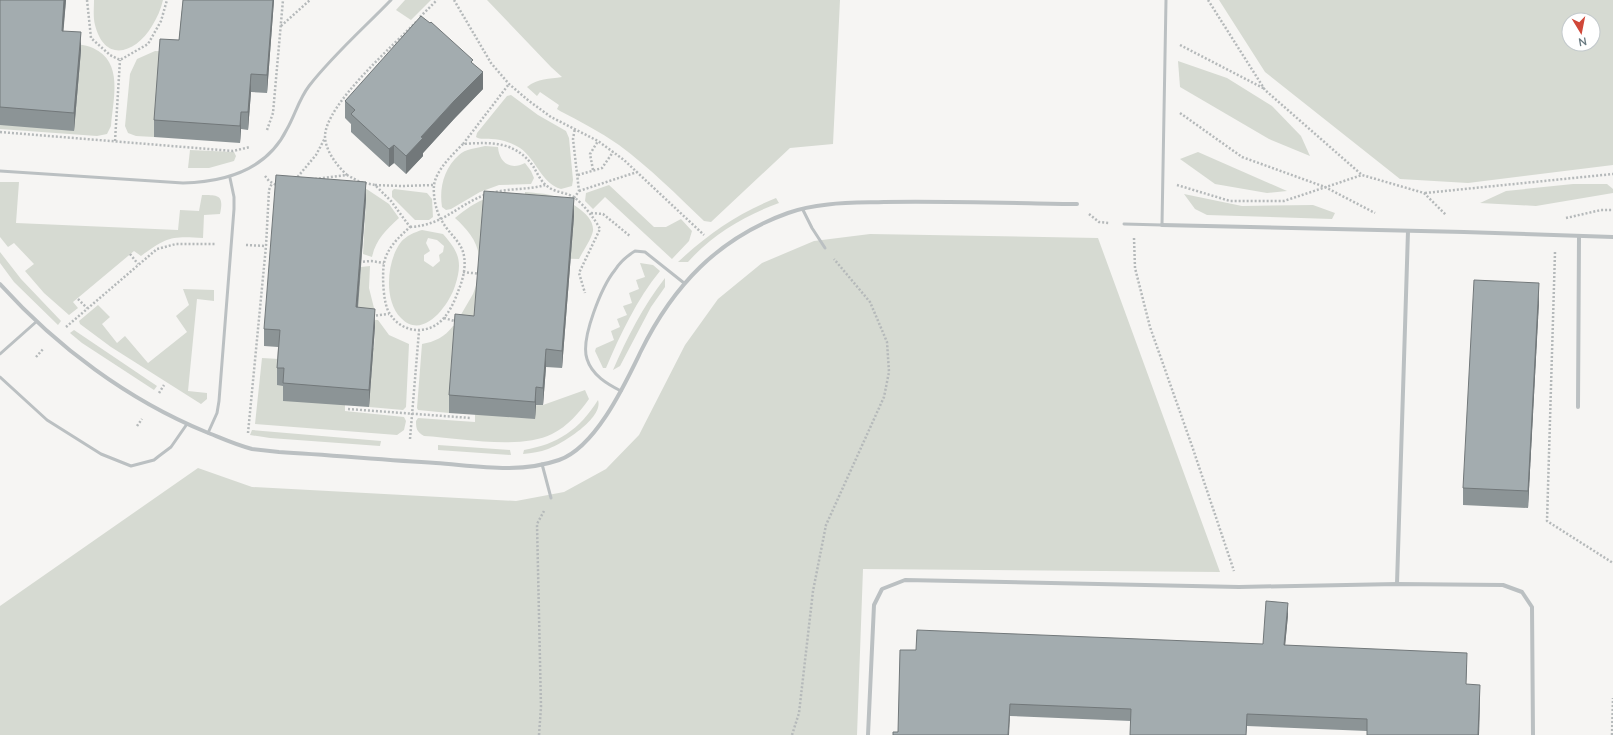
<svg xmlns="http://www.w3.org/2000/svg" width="1613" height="735" font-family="'Nunito Sans',sans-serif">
  <rect width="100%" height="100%" fill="#f6f5f3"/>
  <g fill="#d6dad2" fill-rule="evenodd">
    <path d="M94,0H163C161,9 157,18 152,26C136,53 105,64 95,25C93,17 94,8 94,0Z"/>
    <polygon points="405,0 431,0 411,20 396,10"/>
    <path d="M487,0H840L833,144L790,148L711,222L704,221C677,195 650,168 619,145C600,132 580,121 560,111L557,109L559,105L540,92L537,96L527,87C538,78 549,79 562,77L551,67Z"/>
    <path d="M1219,0H1613V165L1468,183L1400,179L1265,72ZM1569,20H1593V44H1569Z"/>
    <path d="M65,43C73,44 85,44 93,48C124,62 113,99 111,126L107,134L97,136L0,129V125Z"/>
    <polygon points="155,51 180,52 157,93 154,137 136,136 128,133 125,126 130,74 137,59"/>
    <polygon points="1178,61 1227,78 1272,106 1301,136 1310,156 1269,139 1180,87"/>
    <path d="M511,95L538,115L566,131L569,138L573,180L572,186L561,189C541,183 537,160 520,148C513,143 500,139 491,139C485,138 481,140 476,137L477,133L507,96Z"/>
    <path d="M485,146L498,147C499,162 510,171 525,163L531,171L534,178L531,184L499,185L480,192L451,209L446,210L442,207C439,188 444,168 459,155C465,149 477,148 485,146Z"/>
    <polygon points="190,150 234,152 236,156 234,161 209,168 188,168"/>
    <polygon points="1198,152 1287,191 1267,193 1215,184 1180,159"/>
    <path d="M0,182H19L16,223L178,230L180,210L199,211L202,195C219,195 224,195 220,214L204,215L203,238C171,236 167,237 141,256L134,251L73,302L78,308L69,315L44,293L25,271L34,264L14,243L8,247L0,237Z"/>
    <polygon points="1573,184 1607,184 1613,189 1613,193 1536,206 1480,203 1506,191"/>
    <polygon points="609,185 654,227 666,227 681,219 692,231 689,241 672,259 605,197 593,209 585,201 586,193"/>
    <path d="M362,186L389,204L399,218C386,230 376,239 372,257L363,254L366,199Z"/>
    <polygon points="394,189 427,193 432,199 433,217 429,220 415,220 392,197 392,191"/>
    <path d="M525,192C534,193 542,193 550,195C564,198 595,213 593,231C591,240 583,251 579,259L479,256C477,240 466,228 455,218C482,196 491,195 525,196Z"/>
    <polygon points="1184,194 1242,206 1313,205 1335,213 1332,219 1207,215 1195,209"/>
    <path d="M776,198L779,203C744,216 713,234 688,262H678C709,233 737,214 776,198Z"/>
    <path d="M422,230L443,234C459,252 463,262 455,286C449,305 423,341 401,318C383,300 387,260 401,242C406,236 415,232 422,230ZM428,238L437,240L444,246L443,252L439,255L440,261L433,267L424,261V255L430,251L426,243Z"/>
    <polygon points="870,234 1098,238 1220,572 863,569 857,735 0,735 0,606 198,468 252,487 516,501 564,492 606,469 639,435 685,345 718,299 762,263 814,241"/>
    <polygon points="0,252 21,279 61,321 58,325 14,282 0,263"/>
    <path d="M640,263L653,265L660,271C637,299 620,335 606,368H603L595,351L596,348L614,340L611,331L620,327L617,319L627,315L623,306L632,303L629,293L639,289L636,280L645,277Z"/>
    <polygon points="370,266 369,288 375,312 357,310 361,267"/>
    <path d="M665,278V287L651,307L620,366L613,370C627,338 643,306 665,278Z"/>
    <polygon points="478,280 476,319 459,318 473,294"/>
    <polygon points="183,289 214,290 214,301 197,299 188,391 207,393 207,399 201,404 111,347 80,324 79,321 98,305 110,317 102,324 117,343 125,336 148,363 187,332 176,316 189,305"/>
    <polygon points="347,319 378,320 389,335 409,344 406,407 403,410 369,407 372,363 367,348 374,348 375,326"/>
    <path d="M453,326L475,328L453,368L449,413L418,410L417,408L422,344C434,342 445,337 453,326Z"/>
    <polygon points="74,330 157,386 154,390 82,343 70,333"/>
    <polygon points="262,358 279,359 284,386 345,397 345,411 404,417 406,421 404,430 397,435 255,424"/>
    <path d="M585,390L589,399C579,413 568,426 552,434C521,450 458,438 424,436C417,432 416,429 416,421L418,418L475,422V407L543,405Z"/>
    <path d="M598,400C604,418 562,444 548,449C540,452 532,453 523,454L524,450C558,444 579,430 598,400Z"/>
    <polygon points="252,430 381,441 380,446 270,438 250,435"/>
    <polygon points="438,445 510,450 511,455 438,450"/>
  </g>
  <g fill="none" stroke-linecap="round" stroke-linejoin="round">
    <g stroke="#b5b9ba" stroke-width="2.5" stroke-dasharray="2 2" stroke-linecap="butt">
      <polyline points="87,0 91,38 110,55 120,60 148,44 161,21 167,0"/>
      <polyline points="454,0 491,63 509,84 529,101 551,117 598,141 624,160 704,235"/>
      <polyline points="1208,0 1265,90 1362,175 1424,193 1446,215"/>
      <polyline points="420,17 437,0"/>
      <polyline points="281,26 310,0"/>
      <polyline points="1180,45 1265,89"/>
      <polyline points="1180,113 1242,157 1325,187 1375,213"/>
      <polyline points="267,130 273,113 283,0"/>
      <polyline points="0,132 233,151 250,147"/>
      <polyline points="115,141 120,60"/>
      <polyline points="463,144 509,84"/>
      <polyline points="593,170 590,154 598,141"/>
      <path d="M347,175C337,166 325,150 325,136C326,104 394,45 417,21"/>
      <polyline points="578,175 602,168 613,152"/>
      <polyline points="265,176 269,181 276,185"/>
      <path d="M315,179L347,175L360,182L375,185L391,201L410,227C399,237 387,248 384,263C382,275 383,305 390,314C401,332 426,336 442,320C450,312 455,300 459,289C463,279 466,267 464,256C462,242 448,233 442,221C436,212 433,196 434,186C435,171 453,154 463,144C491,142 515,141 533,166C537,172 540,181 547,186C555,193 567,192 575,198C584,205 595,219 600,229L579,273L585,293"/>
      <polyline points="295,180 316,155 325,138"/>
      <polyline points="375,185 401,186 434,185"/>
      <polyline points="1177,185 1230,201 1284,201 1362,175"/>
      <polyline points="579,191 637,172"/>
      <path d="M492,193C509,188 528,190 545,185"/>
      <polyline points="1425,193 1613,174"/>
      <polyline points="574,198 579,191 573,139 575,128"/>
      <polyline points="591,213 603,214 630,236"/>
      <polyline points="1089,214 1099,222 1109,223"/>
      <polyline points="1566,218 1601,210 1613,210"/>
      <path d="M410,227C444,225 457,205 487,194"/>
      <polyline points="1134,238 1135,268 1150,327 1192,446 1234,571"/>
      <polyline points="246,245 266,246"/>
      <polyline points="1555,252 1547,521 1613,563"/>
      <polyline points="130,254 138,264"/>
      <polyline points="359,262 371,261 384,263"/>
      <polyline points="463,272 481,274"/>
      <polyline points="78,299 87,308"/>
      <polyline points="372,316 389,314"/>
      <polyline points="444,318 458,322"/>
      <polyline points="66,327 157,249 176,244 215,244"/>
      <polyline points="36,357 44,348"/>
      <polyline points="159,393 164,385"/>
      <polyline points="348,409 471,418"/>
      <polyline points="137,426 142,419"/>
      <polyline points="248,433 266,246 269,190 272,183"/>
      <polyline points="410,439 419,331"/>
      <polyline points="539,735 541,707 537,524 544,511"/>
      <polyline points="792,735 799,713 813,591 826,525 884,397 889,372 887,342 870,302 834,259"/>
      <polyline points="1612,735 1613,698"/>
    </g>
    <g stroke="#bbc0c2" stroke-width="3">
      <path d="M0,171L183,183C226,182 267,170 287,129C295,115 299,99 309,86C333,55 364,28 391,0"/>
      <polyline points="803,210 812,228 825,248"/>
      <polyline points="1124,224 1162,225 1166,0"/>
      <polyline points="0,354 36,322"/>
      <polyline points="0,377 47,420 101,454 131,466 154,460 159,456 171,447 187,424"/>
      <path d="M621,391C607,384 592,375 587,359C580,339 602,286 615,270C620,262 627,256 635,251L645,252L684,283"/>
      <polyline points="208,433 217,413 219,401 234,209 234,197 230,178"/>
      <polyline points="542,464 551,498"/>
    </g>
    <g stroke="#bbc0c2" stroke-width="4">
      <polyline points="1162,225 1464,232 1613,237"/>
      <path d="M0,284C57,347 128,400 206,432C221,438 236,445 252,449C261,450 270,451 279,452C331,455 384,460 436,463C477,466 519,474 559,460C596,447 625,384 641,351C673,286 718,238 788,213C817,202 853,203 884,202C948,201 1013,203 1077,204"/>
      <polyline points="1578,407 1579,236"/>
      <polyline points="1397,584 1408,231"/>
      <polyline points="868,735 874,605 882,589 905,580 1239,587 1397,584 1503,585 1522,592 1532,607 1533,735"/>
    </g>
  </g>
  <g fill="#8c9496">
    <polygon points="0,0 66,0 63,31 81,50 74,131 0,125"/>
    <polygon points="183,0 274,0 267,93 251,92 248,130 241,129 240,143 154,137 154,120 179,40"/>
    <polygon points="473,63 483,89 454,119 423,153 423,156 406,174 394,163 389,167 351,132 351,124 345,118 345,101"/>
    <polygon points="366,199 358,308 375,326 369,407 283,401 283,386 277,385 277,368 278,347 264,346 264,329"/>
    <polygon points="574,216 562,368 546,367 543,405 536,405 535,419 449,413 449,395 474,316"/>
    <polygon points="1539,301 1528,508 1463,505 1463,488"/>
    <polygon points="1288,615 1285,645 1467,665 1466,684 1480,697 1479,735 1367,735 1367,731 1247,726 1246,735 1130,735 1131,721 1010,716 898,732 916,650 1263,644"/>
  </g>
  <g fill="#72787a">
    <polygon points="64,0 66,0 62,49 62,31"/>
    <polygon points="273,0 274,0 267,93 267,75"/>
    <polygon points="81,32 81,50 74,131 74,113"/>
    <polygon points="483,72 483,89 454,119 423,153 423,156 406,174 406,156 421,137 454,101"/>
    <polygon points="251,74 251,92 248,130 248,112"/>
    <polygon points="241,112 241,129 240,143 240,126"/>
    <polygon points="394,145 394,163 389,167 389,149"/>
    <polygon points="366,182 366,199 356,325 356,307"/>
    <polygon points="574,198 574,216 562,368 562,351"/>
    <polygon points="1539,283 1539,301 1528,508 1528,491"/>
    <polygon points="375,309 375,326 369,407 369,390"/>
    <polygon points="546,349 546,367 543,405 543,388"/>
    <polygon points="536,387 536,405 535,419 535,402"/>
    <polygon points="1288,603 1288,615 1284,657 1284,645"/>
    <polygon points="1480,685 1479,735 1478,735"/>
    <polygon points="1010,704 1010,716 1009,735 1008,735"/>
  </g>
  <g fill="#a3acaf" stroke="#72787a">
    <polygon points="0,0 64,0 62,31 81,32 74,113 0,107"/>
    <polygon points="183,0 273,0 267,75 251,74 248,112 241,112 240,126 154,120 160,39 179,40"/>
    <polygon points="421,16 430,23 431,22 473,60 471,62 483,72 454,101 421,137 423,138 406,156 394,145 389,149 351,114 355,110 345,101"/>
    <polygon points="276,175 366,182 356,307 375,309 369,390 283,383 284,368 277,368 280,330 264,329"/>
    <polygon points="484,191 574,198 562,351 546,349 543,388 536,387 535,402 449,395 455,314 474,316"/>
    <polygon points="1474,280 1539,283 1528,491 1463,488"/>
    <polygon points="1266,601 1288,603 1284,645 1467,653 1466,684 1480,685 1478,735 1367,735 1367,719 1247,714 1246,735 1130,735 1131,709 1010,704 1008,735 893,735 893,732 898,732 900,650 916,650 917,630 1263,644"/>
  </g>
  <g transform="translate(1581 32) rotate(170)"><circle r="19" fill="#ffffff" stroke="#c3c9cc"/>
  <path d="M0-3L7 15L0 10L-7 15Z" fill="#d04738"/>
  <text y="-6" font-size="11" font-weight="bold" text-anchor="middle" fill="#687980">N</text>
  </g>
</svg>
